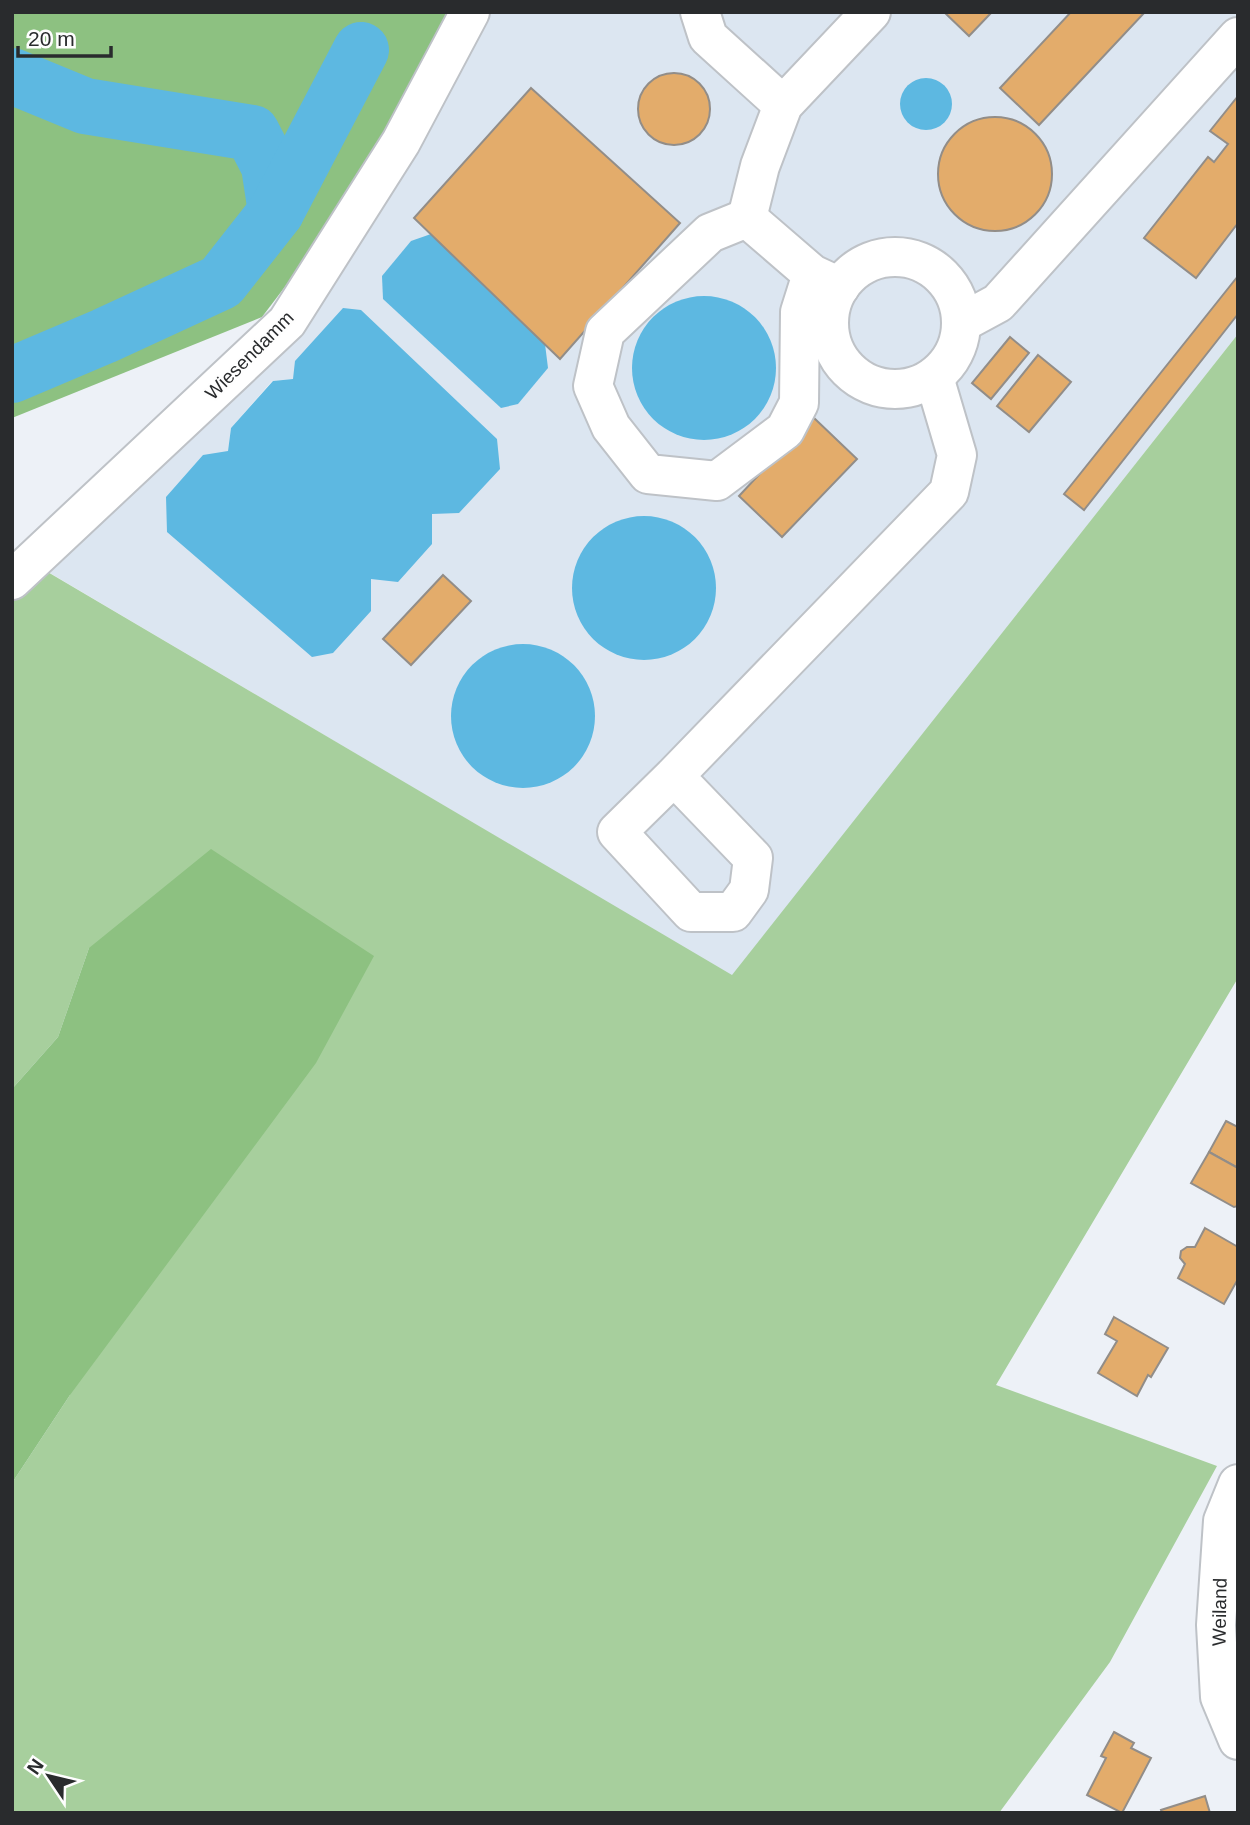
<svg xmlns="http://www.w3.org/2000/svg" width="1250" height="1825" font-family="Helvetica,sans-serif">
  <rect width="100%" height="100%" fill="#edf1f7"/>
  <path fill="#dce6f1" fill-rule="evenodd" d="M491,12H1238V334L732,976L50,573L311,319L419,145ZM293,379L228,451L231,428L272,381Z"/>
  <polygon fill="#a7cf9d" points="1238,334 1238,978 996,1385 1217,1466 1110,1662 999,1813 12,1813 12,1483 70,1395 89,948 58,1037 12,1089 12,551 732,975"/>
  <g fill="#8dc181">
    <polygon points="12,12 460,12 398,138 262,317 12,418"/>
    <polygon points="211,849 374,956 316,1063 70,1395 12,1483 12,1089 58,1037 89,948"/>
  </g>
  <g fill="#5db8e1">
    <circle cx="926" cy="104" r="26"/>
    <polygon points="431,234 545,344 548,368 518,404 501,408 383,299 382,276 411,241"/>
    <circle cx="704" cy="368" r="72"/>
    <polygon points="343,308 361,310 497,439 500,469 459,513 432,514 432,544 398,582 371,579 371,611 333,653 312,657 167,532 166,497 203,455 228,451 231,428 273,381 293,379 295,361"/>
    <circle cx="644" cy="588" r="72"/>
    <circle cx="523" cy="716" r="72"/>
  </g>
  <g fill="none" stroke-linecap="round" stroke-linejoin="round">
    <g stroke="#5db8e1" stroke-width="56">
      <polyline points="12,76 85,106 252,133 269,166 276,212"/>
      <polyline points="12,375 104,336 221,282 276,212 361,50"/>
    </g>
  </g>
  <g fill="#e3ac6b" stroke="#928d88" stroke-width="2">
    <polygon points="944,12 992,12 969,36"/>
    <polygon points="1071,12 1145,12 1039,125 1000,88"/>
    <circle cx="674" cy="109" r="36"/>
    <polygon points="531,88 680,223 560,359 414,218"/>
    <polygon points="1238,96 1238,223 1196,278 1144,238 1208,157 1214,162 1228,144 1210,131"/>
    <circle cx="995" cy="174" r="57"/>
    <polygon points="1238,276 1238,314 1084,510 1064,494"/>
    <polygon points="1010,337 1029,353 991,399 972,383"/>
    <polygon points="1038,355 1071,382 1029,432 997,406"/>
    <polygon points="813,417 857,459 782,537 739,496"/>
    <polygon points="443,575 471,601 411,665 383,639"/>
    <polygon points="1226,1121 1238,1127 1238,1168 1209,1152"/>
    <polygon points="1209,1152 1238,1168 1238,1206 1234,1207 1191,1183"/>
    <polygon points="1205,1228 1238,1247 1238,1279 1224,1304 1178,1278 1185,1264 1180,1258 1181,1251 1187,1247 1195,1247"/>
    <polygon points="1114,1317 1168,1348 1151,1377 1148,1375 1137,1396 1098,1373 1117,1341 1105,1334"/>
    <polygon points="1114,1732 1134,1743 1131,1748 1151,1758 1122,1813 1087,1795 1106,1758 1101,1756"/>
    <polygon points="1205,1796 1210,1813 1162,1813 1161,1810"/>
  </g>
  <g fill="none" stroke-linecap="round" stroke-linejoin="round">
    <g stroke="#bec2c7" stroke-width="42">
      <g id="minor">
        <polyline points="700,12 708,37 783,105"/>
        <polyline points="747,218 760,166 783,105 871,12"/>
        <circle cx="895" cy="323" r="66"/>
        <polyline points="812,274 800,312 799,403 785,430 717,481 648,474 611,427 593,386 605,332 710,233 747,218 812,274 840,287"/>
        <polyline points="961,323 998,303 1238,37"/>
        <polyline points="12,580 287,322 401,142 470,12"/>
        <polyline points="674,776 753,858 749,890 733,912 691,912 617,832 674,776 949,492 957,455 934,377"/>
        <polyline points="1238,1484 1223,1521 1216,1625 1220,1697 1238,1740"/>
      </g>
    </g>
    <use href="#minor" stroke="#fff" stroke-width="38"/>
  </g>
  <g text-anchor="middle" stroke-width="5" stroke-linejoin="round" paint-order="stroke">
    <g font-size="19" fill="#292b2d" stroke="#fefefe">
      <text transform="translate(249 355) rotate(-45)" y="7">Wiesendamm</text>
      <text transform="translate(1219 1612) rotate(-89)" y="7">Weiland</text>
    </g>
  </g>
  <rect width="1250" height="1825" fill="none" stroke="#292b2d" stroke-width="28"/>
  <g transform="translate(49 1776) rotate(305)" stroke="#fefefe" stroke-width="5" paint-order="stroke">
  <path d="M0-5L12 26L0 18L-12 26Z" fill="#292b2d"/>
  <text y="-10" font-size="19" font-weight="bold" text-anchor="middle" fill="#292b2d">N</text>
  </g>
  <path d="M18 46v10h93v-10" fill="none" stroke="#292b2d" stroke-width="3.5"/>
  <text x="28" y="46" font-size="21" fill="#292b2d" stroke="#fefefe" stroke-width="5" paint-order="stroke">20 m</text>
</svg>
